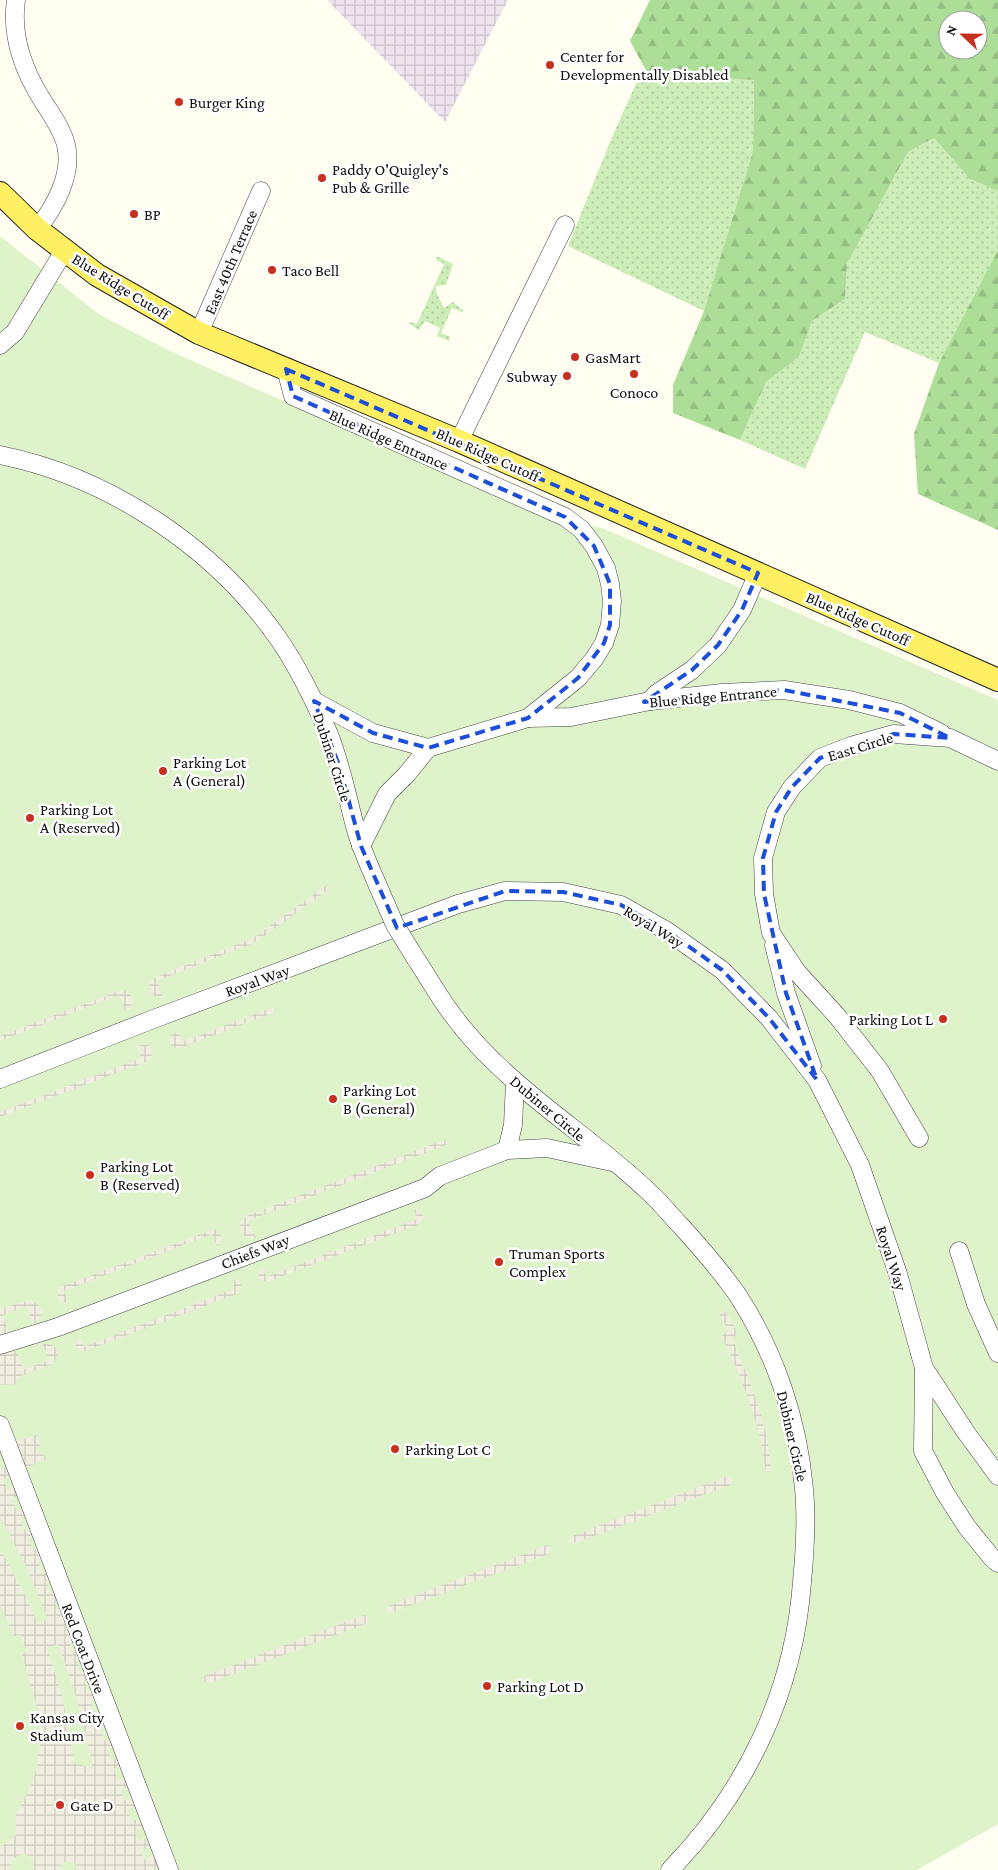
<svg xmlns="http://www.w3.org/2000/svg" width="998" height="1870" font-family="'Crimson Pro',serif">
  <defs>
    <pattern id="industrial-grid" width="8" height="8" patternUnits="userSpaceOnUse" patternTransform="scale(1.25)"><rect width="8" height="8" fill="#eee3ee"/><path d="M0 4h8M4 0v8" fill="none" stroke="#cbc2cb"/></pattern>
    <pattern id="grass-dots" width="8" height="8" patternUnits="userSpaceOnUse" patternTransform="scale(1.25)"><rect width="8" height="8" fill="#ccecb8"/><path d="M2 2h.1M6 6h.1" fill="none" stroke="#aec99d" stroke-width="1.8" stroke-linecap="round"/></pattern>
    <pattern id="forest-firs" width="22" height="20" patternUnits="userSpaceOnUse" patternTransform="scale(1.25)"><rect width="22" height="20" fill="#acde97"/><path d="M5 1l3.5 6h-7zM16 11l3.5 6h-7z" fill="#93bd81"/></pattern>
    <pattern id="plaza-grid" width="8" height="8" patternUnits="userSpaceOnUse" patternTransform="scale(1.25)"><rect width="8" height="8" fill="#f0eedf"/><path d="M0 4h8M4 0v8" fill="none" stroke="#cdcbbe"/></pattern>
  </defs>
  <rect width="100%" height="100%" fill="#fffef1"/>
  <polygon fill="url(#industrial-grid)" points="327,0 508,0 445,122"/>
  <g fill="url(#grass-dots)">
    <polygon points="648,74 754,79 753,151 704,311 568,246 612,137 639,77"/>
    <polygon points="934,138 970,179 998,191 998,250 939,363 865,332 805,469 740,440 766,382 799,357 812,321 845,299 847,264 908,152"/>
    <polygon points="439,257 453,264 446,285 436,286 437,294 444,308 453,302 464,311 462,312 452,308 441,333 450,337 449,341 437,336 440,328 425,321 419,330 408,323 410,322 417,324 444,264 436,260 437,257"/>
  </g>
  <g fill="url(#forest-firs)" fill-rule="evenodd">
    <path d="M650,0H998V191L970,179L934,138L908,152L847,264L845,299L812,321L799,357L766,382L740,440L673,413V385L704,311L753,151L754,80L648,74L630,41ZM948,20H978V50H948Z"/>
    <polygon points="998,250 998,530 918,494 914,434 939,363"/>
  </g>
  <polygon fill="#dff3cb" points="0,236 100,315 170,351 553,520 602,528 998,700 998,1824 917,1870 0,1870"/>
  <g fill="url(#plaza-grid)" fill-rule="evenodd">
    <polygon points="327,885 329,889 256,942 157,981 163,998 156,997 151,993 149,984 154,978 253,938"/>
    <polygon points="124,990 131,995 133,1000 131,1007 126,1012 119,995 0,1041 0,1036 119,991"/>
    <polygon points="273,1007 275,1012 183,1047 175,1048 169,1043 170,1036 178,1031 182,1042"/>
    <polygon points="141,1045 148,1045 152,1050 152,1057 148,1061 0,1117 0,1112 141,1058 137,1047"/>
    <polygon points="446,1139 448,1144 248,1221 256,1238 247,1238 241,1232 240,1223 246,1216"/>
    <polygon points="417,1209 422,1212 424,1218 417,1225 267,1282 263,1281 258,1277 260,1270 263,1268 266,1277 417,1219 414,1210"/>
    <polygon points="215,1229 221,1235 222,1240 219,1245 217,1245 212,1234 64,1291 68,1303 61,1303 57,1298 57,1290 60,1287"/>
    <polygon points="233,1279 238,1280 241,1284 241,1290 237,1294 85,1351 80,1351 76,1347 76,1343 80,1338 84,1347 234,1289"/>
    <polygon points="30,1300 40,1306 42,1312 38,1321 33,1324 27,1306 3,1315 9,1333 0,1337 0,1309"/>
    <polygon points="725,1311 737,1332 733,1341 747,1374 759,1408 767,1438 772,1470 766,1471 759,1433 749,1401 738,1371 721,1336 729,1331 719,1314"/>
    <polygon points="43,1344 50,1344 55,1347 58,1353 54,1363 19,1377 16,1380 17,1384 0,1385 0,1354 16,1351 24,1370 49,1360"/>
    <polygon points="37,1435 41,1445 36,1447 36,1450 38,1454 43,1452 46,1459 23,1469 19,1457 22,1456 21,1452 17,1453 13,1442"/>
    <path d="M7,1466L11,1475L3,1480L8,1490L16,1487L20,1495L11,1499L17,1511L23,1509L27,1517L20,1519L25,1530L31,1529L34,1536L28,1539L33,1549L38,1548L43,1560L39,1563L43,1574L48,1573L51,1580L46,1582L51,1593H56L59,1600L55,1602L57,1610L62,1609L75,1642L70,1643L73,1653L78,1651L81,1659L77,1661L81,1672L86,1671L89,1679L84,1681L88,1692L93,1691L96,1699L91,1701L95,1713L101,1711L107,1727L101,1730L104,1740L111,1738L114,1746L108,1749L111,1760L119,1758L122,1766L114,1769L118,1780L126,1778L130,1786L121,1790L124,1800L134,1798L137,1806L128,1810L132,1821L142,1818L145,1827L135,1831L138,1841L150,1837L153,1846L141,1851L144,1860L157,1854L162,1867L152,1870H75L76,1864L69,1861L61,1864V1870H34L33,1859L24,1853L14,1858L11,1863L12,1870H0V1848L16,1835V1814L28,1792L35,1775L41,1740L38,1710L22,1655L27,1652L20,1635L14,1636L0,1604V1549L24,1593L38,1623L48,1619L28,1570L0,1516V1469ZM58,1644L77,1699L93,1768L74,1763L63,1699L47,1648Z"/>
    <polygon points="727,1476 730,1476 733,1479 730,1485 573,1544 568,1541 570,1537"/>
    <polygon points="547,1545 550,1547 551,1549 549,1554 391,1613 389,1614 386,1610 388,1606"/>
    <polygon points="363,1615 368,1616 368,1623 209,1683 203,1681 205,1676"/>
  </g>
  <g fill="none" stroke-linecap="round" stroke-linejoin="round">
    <g stroke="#424242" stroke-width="19">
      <g id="minor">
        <path d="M16,0C11,35 23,69 41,98C50,113 62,128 66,145C73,174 55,207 37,229"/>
        <polyline points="199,333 261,191"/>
        <polyline points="0,345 15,332 64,251"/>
        <polyline points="286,369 293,396 565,517 581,529 594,546 606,568 610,584 612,601 610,625 604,643 594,659 578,678 528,718 428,748 373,733 314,701"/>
        <polyline points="459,441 565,225"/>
        <path d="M0,455C110,477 217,549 280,641C299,669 314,700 328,732C341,763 347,797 356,830C362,851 372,872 381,893"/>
        <polyline points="650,701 656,694 692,670 718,645 742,610 758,573"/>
        <polyline points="528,718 571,717 650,701 722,693 784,690 849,700 900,713 941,733"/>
        <polyline points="361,846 387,794 407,774 428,748"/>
        <polyline points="774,945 786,993 812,1066"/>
        <path d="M416,959C428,977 439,997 452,1014C470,1039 493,1062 516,1082C560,1121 609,1153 651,1194C662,1204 671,1216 681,1226C701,1248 720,1270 737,1294C775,1352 798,1420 804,1489C807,1520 805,1551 802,1582C794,1692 746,1792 670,1870"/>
        <polyline points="0,1079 151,1020 458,904 505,891 563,892 621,905 667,931 722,970 769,1018 817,1080 860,1165 898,1274 924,1368 965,1431 998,1476"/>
        <polyline points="919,1138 880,1071 837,1016 797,972 771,933 764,894 763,858 776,812 792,787 820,758 851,746 894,734 950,738 998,761"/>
        <polyline points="507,1150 547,1148 612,1162"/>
        <polyline points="959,1251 976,1304 998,1353"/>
        <polyline points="0,1345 58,1327 425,1188 440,1176 507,1150 513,1125 515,1082"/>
        <polyline points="924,1368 923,1451 945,1493 967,1527 992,1558 998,1563"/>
        <polyline points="0,1425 169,1870"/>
      </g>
    </g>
    <g stroke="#202020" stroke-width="24">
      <polyline id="major" points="0,193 37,229 97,275 199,333 459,441 998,680"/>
    </g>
    <use href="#minor" stroke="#fff" stroke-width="18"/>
    <use href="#major" stroke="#ffef62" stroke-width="22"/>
    <g stroke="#424242" stroke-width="19" stroke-linecap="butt">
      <polyline id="minor-bridge" points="381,893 395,925 416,959"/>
    </g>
    <use href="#minor-bridge" stroke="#fff" stroke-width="18"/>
  </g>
  <path fill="none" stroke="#1d4ed8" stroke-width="4" stroke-dasharray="10 6" stroke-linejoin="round" d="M286,369L758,573L742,610L718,645L692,670L644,702L784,690L900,713L950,738L894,734L820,758L792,787L776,812L763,858L764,894L786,993L817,1080L769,1018L722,970L667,931L621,905L563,892L505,891L397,928L361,846L339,765L314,701L373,733L428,748L528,718L578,678L604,643L610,625V584L594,546L565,517L293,396Z"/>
  <g fill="#c7301f" stroke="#fff" stroke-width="2">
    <circle cx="550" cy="65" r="5"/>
    <circle cx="179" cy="102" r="5"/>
    <circle cx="322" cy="178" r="5"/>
    <circle cx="134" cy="214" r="5"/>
    <circle cx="272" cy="270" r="5"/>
    <circle cx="575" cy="357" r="5"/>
    <circle cx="634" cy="374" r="5"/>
    <circle cx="567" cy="376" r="5"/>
    <circle cx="163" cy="771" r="5"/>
    <circle cx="30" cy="818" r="5"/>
    <circle cx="943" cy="1019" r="5"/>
    <circle cx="333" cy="1099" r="5"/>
    <circle cx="90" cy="1175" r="5"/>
    <circle cx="499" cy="1262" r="5"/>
    <circle cx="395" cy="1449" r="5"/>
    <circle cx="487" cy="1686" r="5"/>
    <circle cx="20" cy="1726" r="5"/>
    <circle cx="60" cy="1805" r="5"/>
  </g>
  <g text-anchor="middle" stroke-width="5" stroke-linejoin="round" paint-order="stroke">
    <g font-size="16" fill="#0f0f0f" stroke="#fff" text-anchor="start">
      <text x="560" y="62">Center for<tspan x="560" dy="18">Developmentally Disabled</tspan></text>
      <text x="189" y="108">Burger King</text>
      <text x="332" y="175">Paddy O'Quigley's<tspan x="332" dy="18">Pub &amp; Grille</tspan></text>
      <text x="144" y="220">BP</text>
      <text x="282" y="276">Taco Bell</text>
      <text x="585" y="363">GasMart</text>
      <text x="557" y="382" text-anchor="end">Subway</text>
      <text x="634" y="398" text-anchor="middle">Conoco</text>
      <text x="173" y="768">Parking Lot<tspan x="173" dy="18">A (General)</tspan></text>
      <text x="40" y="815">Parking Lot<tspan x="40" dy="18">A (Reserved)</tspan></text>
      <text x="933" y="1025" text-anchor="end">Parking Lot L</text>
      <text x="343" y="1096">Parking Lot<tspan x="343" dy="18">B (General)</tspan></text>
      <text x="100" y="1172">Parking Lot<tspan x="100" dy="18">B (Reserved)</tspan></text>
      <text x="509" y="1259">Truman Sports<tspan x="509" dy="18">Complex</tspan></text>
      <text x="405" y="1455">Parking Lot C</text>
      <text x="497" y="1692">Parking Lot D</text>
      <text x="30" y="1723">Kansas City<tspan x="30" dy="18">Stadium</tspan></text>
      <text x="70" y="1811">Gate D</text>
    </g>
    <g font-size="16" fill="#0f0f0f" stroke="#fff">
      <text transform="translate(230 262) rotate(-67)" y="6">East 40th Terrace</text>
      <text transform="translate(121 286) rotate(32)" y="6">Blue Ridge Cutoff</text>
      <text transform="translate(389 439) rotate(24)" y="6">Blue Ridge Entrance</text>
      <text transform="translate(488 454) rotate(24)" y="6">Blue Ridge Cutoff</text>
      <text transform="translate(858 618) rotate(24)" y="6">Blue Ridge Cutoff</text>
      <text transform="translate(713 696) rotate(-5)" y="6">Blue Ridge Entrance</text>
      <text transform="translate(860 746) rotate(-17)" y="6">East Circle</text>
      <text transform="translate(333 757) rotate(72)" y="6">Dubiner Circle</text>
      <text transform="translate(654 926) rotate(31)" y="6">Royal Way</text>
      <text transform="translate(257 980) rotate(-20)" y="6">Royal Way</text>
      <text transform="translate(548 1108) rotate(40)" y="6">Dubiner Circle</text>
      <text transform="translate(255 1251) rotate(-21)" y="6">Chiefs Way</text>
      <text transform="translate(892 1258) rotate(72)" y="6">Royal Way</text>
      <text transform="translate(793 1436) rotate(77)" y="6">Dubiner Circle</text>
      <text transform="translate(84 1648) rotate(69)" y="6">Red Coat Drive</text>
    </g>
  </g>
  <g transform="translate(963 35) rotate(292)"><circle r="24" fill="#ffffff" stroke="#9f9f9f"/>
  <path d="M0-4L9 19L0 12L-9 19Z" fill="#c7301f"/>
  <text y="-8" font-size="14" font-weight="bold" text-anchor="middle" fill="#0f0f0f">N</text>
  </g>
</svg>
